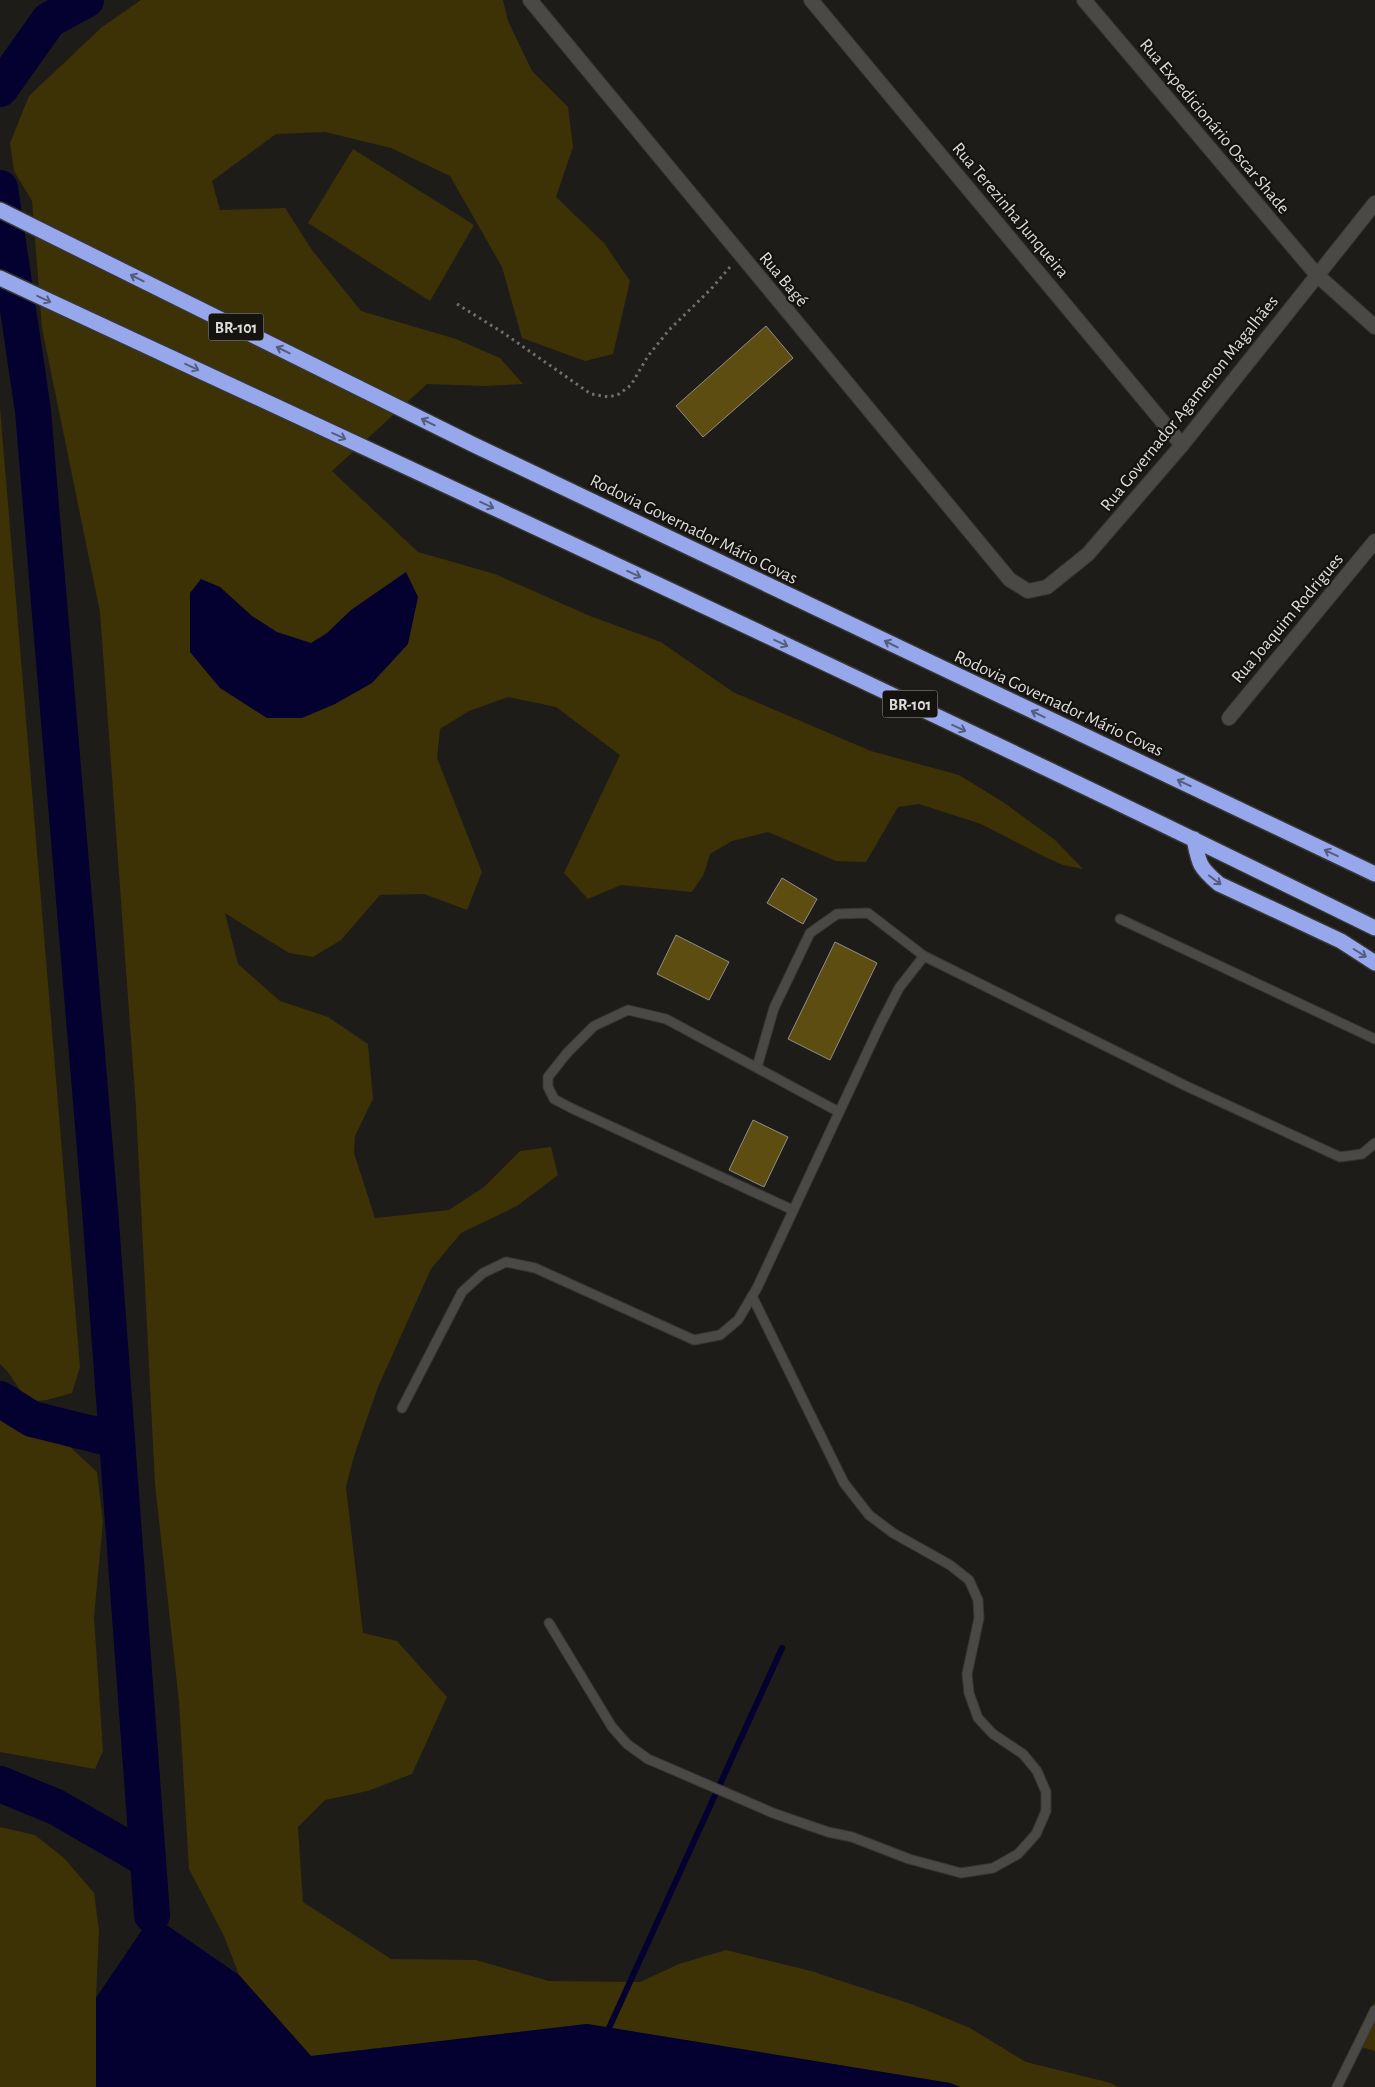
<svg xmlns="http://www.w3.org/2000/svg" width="1375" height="2087" font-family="'Alegreya Sans',sans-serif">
  <rect width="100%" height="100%" fill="#1d1c19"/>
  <g fill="#3d3106">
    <polygon points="141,0 503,0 508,21 532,71 568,107 573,147 556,197 604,243 630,281 613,354 585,361 522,338 502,267 450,176 391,148 325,132 276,134 212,181 220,210 285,208 312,250 361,311 456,339 500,358 523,384 484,386 427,384 332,471 418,552 495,574 590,616 661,642 733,692 871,751 959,775 1003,802 1055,840 1083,869 1063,865 1047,858 981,824 919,804 898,807 866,862 836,861 768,832 732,841 710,854 704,874 692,892 621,885 588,899 564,873 620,755 556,707 508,697 469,711 440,729 437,758 482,872 467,910 424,894 380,895 341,940 313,957 289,953 225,913 238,964 280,1001 328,1017 368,1044 373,1099 355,1136 354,1153 375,1218 449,1210 484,1187 520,1151 551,1147 558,1175 517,1206 461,1233 431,1269 378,1387 354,1456 346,1487 363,1633 397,1641 447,1697 412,1774 368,1791 325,1800 298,1827 303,1902 391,1959 476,1960 549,1981 640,1982 679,1964 726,1950 811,1971 914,2005 970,2028 1026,2062 1111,2083 1118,2087 960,2087 950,2083 587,2024 311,2056 239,1975 224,1936 189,1869 179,1702 155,1484 136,1108 100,612 42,328 32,201 14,171 10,143 29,96 102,27"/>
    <polygon points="353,149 474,225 430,301 308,223"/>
    <polygon points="0,408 80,1367 72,1393 47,1400 28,1402 8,1372 0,1364"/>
    <polygon points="0,1416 12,1423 57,1435 97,1472 103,1522 94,1617 103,1751 95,1769 0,1752"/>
    <polygon points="0,1827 35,1835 64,1858 94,1893 99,1930 96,1998 96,2087 0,2087"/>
    <polygon points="1375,2001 1375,2051 1354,2045"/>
  </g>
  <g fill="#04002f">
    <polygon points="406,572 418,597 408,644 372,683 335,704 302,718 267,718 220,688 190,652 190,593 201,579 220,587 252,616 277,632 311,643 327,633 351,610"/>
    <polygon points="152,1915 239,1975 311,2056 587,2024 950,2083 960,2087 96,2087 96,1998"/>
  </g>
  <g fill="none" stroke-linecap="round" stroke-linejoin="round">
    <polyline stroke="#04002f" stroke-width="6" points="609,2028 782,1648"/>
    <g stroke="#04002f" stroke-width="36">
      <polyline points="0,89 49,20 86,0"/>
      <polyline points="0,188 33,411 100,1209 152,1915"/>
      <polyline points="0,1399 32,1419 117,1440"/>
      <polyline points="0,1784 56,1807 148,1860"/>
    </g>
  </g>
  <g fill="#5d4d11" stroke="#8f8e8a">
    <polygon points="766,326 793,358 703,437 676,406"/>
    <polygon points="782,878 817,899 803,924 767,903"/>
    <polygon points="676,935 729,962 709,1000 657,974"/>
    <polygon points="835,942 877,963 830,1060 788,1039"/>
    <polygon points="753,1120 788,1137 764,1187 729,1170"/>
  </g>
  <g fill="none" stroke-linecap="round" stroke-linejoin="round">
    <g stroke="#363634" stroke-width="11">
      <g id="service">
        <polyline points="1120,919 1375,1039"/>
        <polyline points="757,1067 774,1008 810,933 837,914 868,913 924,956"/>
        <polyline points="793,1210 571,1108 554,1099 548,1087 548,1077 567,1053 594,1026 628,1010 666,1019 839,1112"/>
        <polyline points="402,1408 462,1292 483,1273 506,1262 535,1268 694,1340 720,1335 738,1320 757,1288 879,1027 899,988 924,956 1186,1086 1340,1157 1362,1154 1375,1143"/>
        <polyline points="549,1623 612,1727 627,1744 648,1759 773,1813 828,1832 852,1837 909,1859 961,1873 993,1868 1018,1854 1036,1834 1046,1811 1046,1792 1037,1771 1023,1754 993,1734 978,1718 969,1693 967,1674 979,1618 978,1600 969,1580 950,1565 893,1533 869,1515 844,1483 752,1296"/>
        <polyline points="1337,2087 1375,2010"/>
      </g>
    </g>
    <g stroke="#363634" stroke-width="16">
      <g id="minor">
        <polyline points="530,0 1010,580 1028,591 1047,587 1088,554 1182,445 1375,203"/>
        <polyline points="811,0 1182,445"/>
        <polyline points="1084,0 1317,275 1375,327"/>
        <polyline points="1229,718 1375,541"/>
      </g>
    </g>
    <g stroke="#363634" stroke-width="18">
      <g id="motorway">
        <polyline points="0,210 472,444 1375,874"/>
        <path d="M0,278C460,492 920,704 1375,928"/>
        <path d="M1194,839C1199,864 1199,867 1219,884L1341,941L1375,963"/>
      </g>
    </g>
    <polyline stroke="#706f6c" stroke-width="3" stroke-dasharray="2.5 4" stroke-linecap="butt" points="457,304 502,332 591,394 609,397 619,394 631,385 648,356 669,330 711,289 730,267"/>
    <use href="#service" stroke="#4a4946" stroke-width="9"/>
    <use href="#minor" stroke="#4a4946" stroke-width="14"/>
    <use href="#motorway" stroke="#96a7ec" stroke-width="15"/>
  </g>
  <defs><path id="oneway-shaft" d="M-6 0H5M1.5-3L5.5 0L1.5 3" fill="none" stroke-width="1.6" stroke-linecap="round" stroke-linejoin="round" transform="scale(1.25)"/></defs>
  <g stroke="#555d7e">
    <use href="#oneway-shaft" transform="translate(137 278) rotate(-154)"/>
    <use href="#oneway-shaft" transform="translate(44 299) rotate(25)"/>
    <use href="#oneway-shaft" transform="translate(283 350) rotate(-154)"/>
    <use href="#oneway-shaft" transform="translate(192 367) rotate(25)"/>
    <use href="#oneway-shaft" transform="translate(428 422) rotate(-154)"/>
    <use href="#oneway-shaft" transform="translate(339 436) rotate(25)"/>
    <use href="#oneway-shaft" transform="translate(487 505) rotate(25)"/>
    <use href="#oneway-shaft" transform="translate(634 574) rotate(25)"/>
    <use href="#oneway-shaft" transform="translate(781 643) rotate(25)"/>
    <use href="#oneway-shaft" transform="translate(891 644) rotate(-154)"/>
    <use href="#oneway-shaft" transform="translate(1038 714) rotate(-154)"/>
    <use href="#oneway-shaft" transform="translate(959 728) rotate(25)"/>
    <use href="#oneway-shaft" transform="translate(1184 783) rotate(-155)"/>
    <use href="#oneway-shaft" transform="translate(1331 853) rotate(-155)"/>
    <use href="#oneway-shaft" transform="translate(1215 880) rotate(37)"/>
    <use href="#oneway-shaft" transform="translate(1360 953) rotate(32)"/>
  </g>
  <g text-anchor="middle" stroke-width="4.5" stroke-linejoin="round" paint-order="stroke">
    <g fill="#141310" stroke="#a1a09e" stroke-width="1">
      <rect x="208.5" y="313.5" width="55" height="27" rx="4"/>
      <rect x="882.5" y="690.5" width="55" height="27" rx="4"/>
    </g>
    <g font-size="16" font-weight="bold" fill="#dedddb">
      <text x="236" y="333">BR-101</text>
      <text x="910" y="710">BR-101</text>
    </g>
    <g font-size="18" fill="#dedddb" stroke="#141310">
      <text transform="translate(1215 126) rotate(50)" y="6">Rua Expedicionário Oscar Shade</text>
      <text transform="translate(1011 210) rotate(50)" y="6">Rua Terezinha Junqueira</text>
      <text transform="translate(784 279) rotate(50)" y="6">Rua Bagé</text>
      <text transform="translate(1189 403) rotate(-51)" y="6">Rua Governador Agamenon Magalhães</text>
      <text transform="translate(694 529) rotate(26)" y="6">Rodovia Governador Mário Covas</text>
      <text transform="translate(1287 618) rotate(-50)" y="6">Rua Joaquim Rodrigues</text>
      <text transform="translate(1059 703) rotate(25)" y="6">Rodovia Governador Mário Covas</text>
    </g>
  </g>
</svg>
